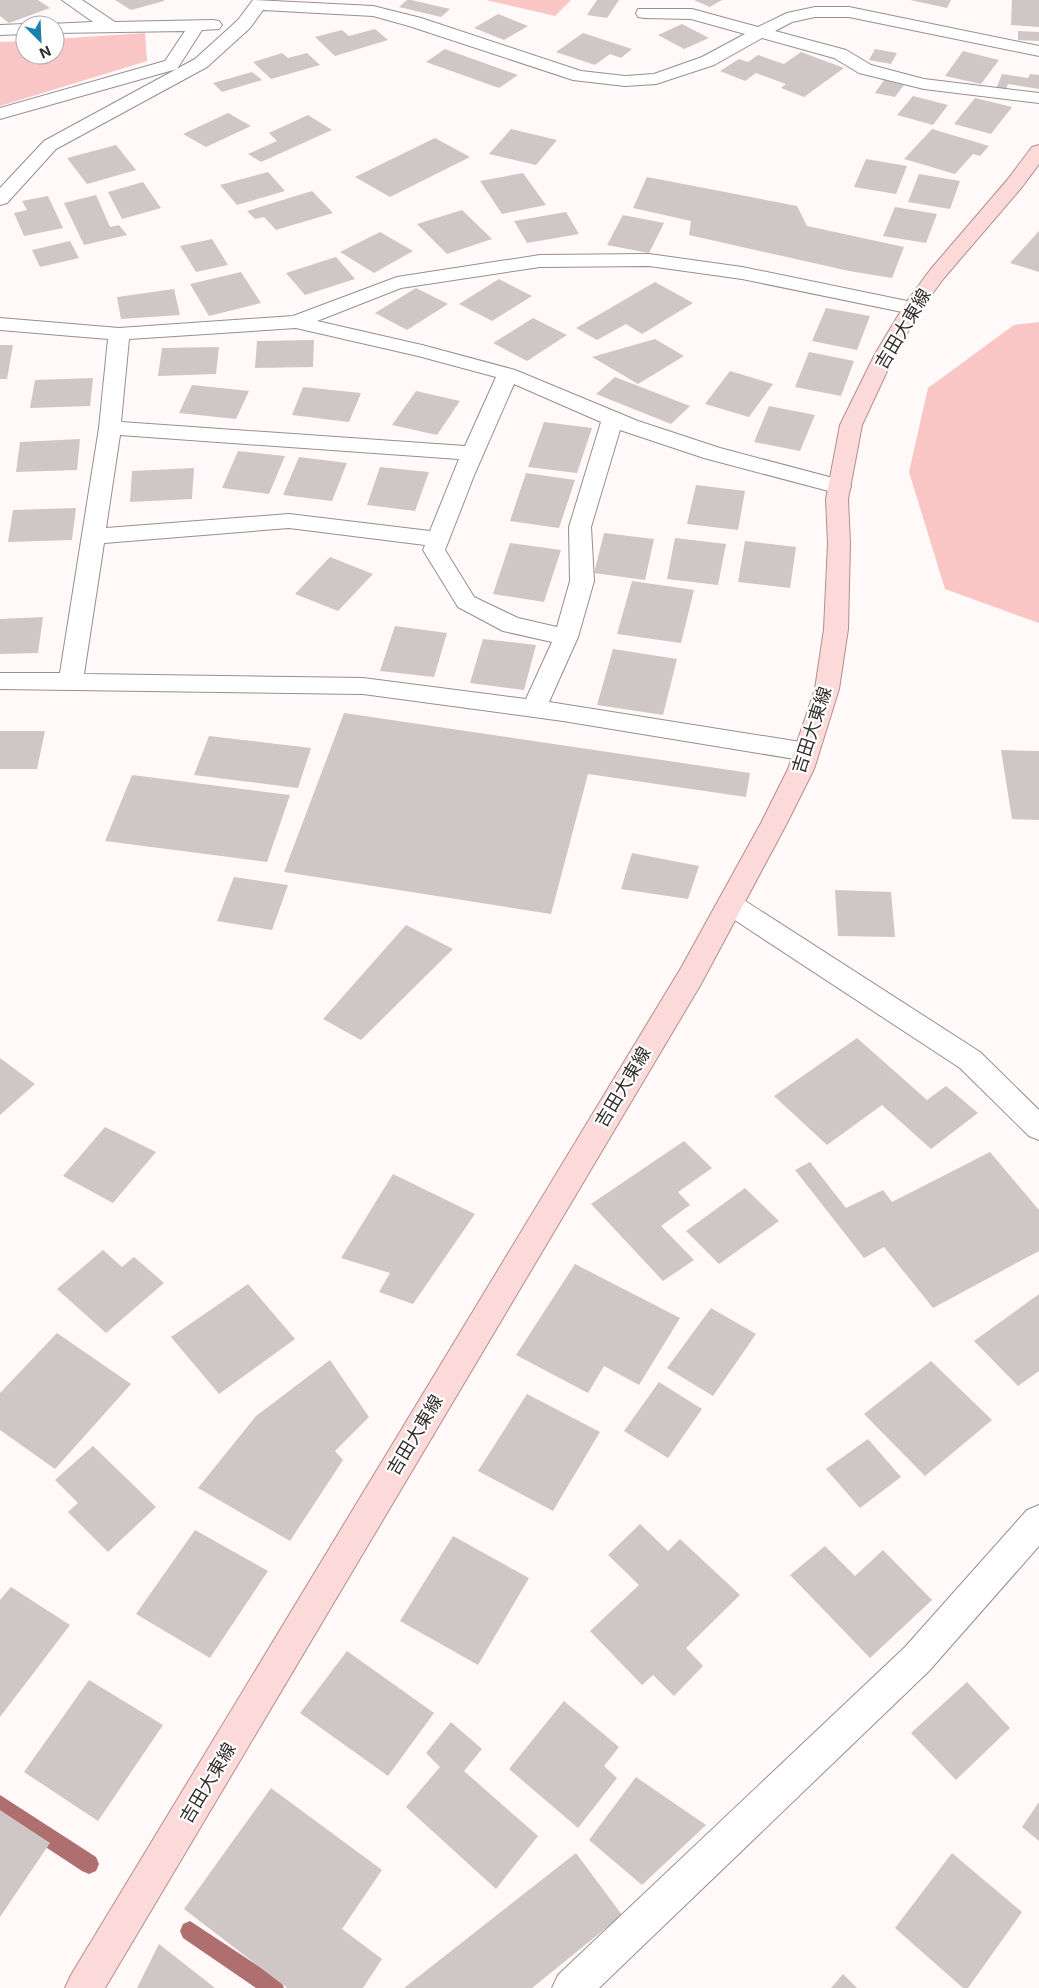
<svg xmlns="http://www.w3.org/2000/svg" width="1039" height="1988" font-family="Inter,'Noto Sans JP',sans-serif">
  <rect width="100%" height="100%" fill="#fff9f9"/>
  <g fill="#fac6c5">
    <polygon points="486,0 571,0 555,16"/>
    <polygon points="145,33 147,61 0,106 0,42 25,41 25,55 55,55 55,39"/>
    <polygon points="1039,322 1039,623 945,589 909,472 928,388 1014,325"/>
  </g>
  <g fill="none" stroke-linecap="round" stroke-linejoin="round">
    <g fill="#b06f6f" fill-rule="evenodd">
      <polygon points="0,1795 96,1857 99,1864 96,1871 89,1874 82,1871 0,1817"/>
      <polygon points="190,1921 281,1981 284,1988 256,1988 183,1938 180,1931 183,1924"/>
    </g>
  </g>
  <g fill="#cfc6c6">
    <polygon points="0,0 38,0 50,8 9,23 0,16"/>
    <polygon points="115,0 164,0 164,1 131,10"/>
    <polygon points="407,0 411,0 450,9 441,17 399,7"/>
    <polygon points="597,0 619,0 607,18 587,15"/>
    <polygon points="694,0 722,0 710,7"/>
    <polygon points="910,0 951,0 947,8"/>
    <polygon points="1012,0 1039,0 1039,27 1011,25"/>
    <polygon points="498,14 528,26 504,40 474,28"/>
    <polygon points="682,24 709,38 684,49 658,35"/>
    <polygon points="375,29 388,40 335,56 315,37 342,30 349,36"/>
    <polygon points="1018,31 1039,32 1039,41 1018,40"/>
    <polygon points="583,33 632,49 621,58 610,54 595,65 556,52"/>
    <polygon points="445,49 518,75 499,88 426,62"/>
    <polygon points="875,49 897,53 891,64 869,60"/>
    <polygon points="963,51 999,60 981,84 945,76"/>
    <polygon points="801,52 844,68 804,97 781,88 786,84 756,73 745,81 720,71 739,59 748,62 758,55 784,64"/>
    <polygon points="282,53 288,58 307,53 320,65 271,79 253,62"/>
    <polygon points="252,72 262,80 222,92 213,83"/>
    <polygon points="1002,74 1028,78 1030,74 1039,75 1039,89 1008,84 1006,90 996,89"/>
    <polygon points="884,80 904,85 895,97 875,93"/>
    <polygon points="913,96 948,105 933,125 897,115"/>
    <polygon points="975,98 1012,107 991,134 954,124"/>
    <polygon points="228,113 251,126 206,147 183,134"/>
    <polygon points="308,115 332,130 261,162 248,154 277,141 269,133"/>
    <polygon points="511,129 557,140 536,165 489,154"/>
    <polygon points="932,129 989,146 980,156 973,154 955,174 904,159"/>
    <polygon points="435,138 470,157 390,197 355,177"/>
    <polygon points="116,145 136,170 87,184 67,158"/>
    <polygon points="866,159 907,166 896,194 854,187"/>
    <polygon points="268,172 285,191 237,205 220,185"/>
    <polygon points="523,173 546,205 502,214 480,181"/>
    <polygon points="919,174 960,181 950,209 908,202"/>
    <polygon points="647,177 797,206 807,226 904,247 892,278 849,271 689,235 691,221 633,208"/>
    <polygon points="143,182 161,208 122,219 108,192"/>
    <polygon points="312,191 333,213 276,230 264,217 255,219 247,211"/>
    <polygon points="96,195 110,227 119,225 127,235 84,245 64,203"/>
    <polygon points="48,196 63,228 24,236 14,213 27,210 22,201"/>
    <polygon points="895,207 937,214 926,243 883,236"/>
    <polygon points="462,210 492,239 447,254 417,224"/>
    <polygon points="566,212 579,234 527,243 514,221"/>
    <polygon points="623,215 664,223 649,253 607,245"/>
    <polygon points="1039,231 1039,272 1010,263"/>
    <polygon points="380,232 413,251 374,273 340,252"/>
    <polygon points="212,239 228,265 196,272 180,246"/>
    <polygon points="70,241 79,258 40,267 32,250"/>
    <polygon points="336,257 355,279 305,295 286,273"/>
    <polygon points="241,272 261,303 209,316 190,284"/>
    <polygon points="499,279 532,296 492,321 459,304"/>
    <polygon points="655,282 693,303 642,334 626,324 597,340 576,328"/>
    <polygon points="416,288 448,304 407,330 375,313"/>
    <polygon points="174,289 180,315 121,319 117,297"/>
    <polygon points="826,308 870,316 857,350 812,341"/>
    <polygon points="533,318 567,335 527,361 493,343"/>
    <polygon points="655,339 684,356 638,384 592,357"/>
    <polygon points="314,340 313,367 255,368 257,341"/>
    <polygon points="0,345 13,345 7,379 0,379"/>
    <polygon points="219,347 216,374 158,376 162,348"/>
    <polygon points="809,352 854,361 841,396 795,387"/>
    <polygon points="730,371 773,384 749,417 705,404"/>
    <polygon points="615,377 690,406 671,424 596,394"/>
    <polygon points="93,378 90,406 30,408 35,380"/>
    <polygon points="192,385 249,391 236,419 179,413"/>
    <polygon points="303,387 361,393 349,422 292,415"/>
    <polygon points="416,391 460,401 437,435 392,425"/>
    <polygon points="769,406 815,415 800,451 754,442"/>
    <polygon points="544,422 592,428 577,473 528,467"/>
    <polygon points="80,439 77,470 16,472 20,442"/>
    <polygon points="238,451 285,456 269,494 222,488"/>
    <polygon points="299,457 347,463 332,501 283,495"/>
    <polygon points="380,467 429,472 415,511 367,505"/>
    <polygon points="194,468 192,499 130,502 132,471"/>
    <polygon points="526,473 575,480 559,528 510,521"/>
    <polygon points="696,485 745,491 738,530 687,524"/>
    <polygon points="76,508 72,540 8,542 13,510"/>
    <polygon points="604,533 654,539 645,580 594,573"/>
    <polygon points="675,538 726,544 718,585 667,579"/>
    <polygon points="745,541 796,547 790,588 738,582"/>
    <polygon points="510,543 561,550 544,602 493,594"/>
    <polygon points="330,557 373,574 338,611 295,594"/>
    <polygon points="632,581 694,590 681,643 617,634"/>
    <polygon points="43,617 38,653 0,654 0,619"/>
    <polygon points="395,626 447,633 434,677 380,671"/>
    <polygon points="483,639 536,645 524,690 470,683"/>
    <polygon points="613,649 677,659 663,715 597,705"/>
    <polygon points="344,713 750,773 746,797 588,774 551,914 284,872"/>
    <polygon points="0,731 45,731 37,769 0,769"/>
    <polygon points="209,736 311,748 298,788 194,775"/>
    <polygon points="1001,750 1039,751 1039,820 1012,819"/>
    <polygon points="132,775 290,795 267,862 105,841"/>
    <polygon points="632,853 699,866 688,899 621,889"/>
    <polygon points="234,877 288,885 272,930 217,921"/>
    <polygon points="835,890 891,892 895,937 838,936"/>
    <polygon points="406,925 453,949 361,1040 323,1019"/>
    <polygon points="857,1038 927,1100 946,1086 978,1113 931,1149 882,1105 827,1145 774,1096"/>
    <polygon points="0,1058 35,1084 0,1115"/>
    <polygon points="105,1127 156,1152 113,1203 63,1176"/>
    <polygon points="684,1141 712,1168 678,1192 690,1205 661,1226 694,1260 663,1281 591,1204"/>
    <polygon points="990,1152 1039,1210 1039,1251 933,1308 884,1247 864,1258 795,1170 810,1162 846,1208 883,1190 892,1202"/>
    <polygon points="393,1174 475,1214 413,1304 379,1292 390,1273 341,1258"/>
    <polygon points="745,1188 779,1221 719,1264 686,1231"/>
    <polygon points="103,1250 122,1267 134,1257 164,1283 106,1333 57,1289"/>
    <polygon points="575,1264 680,1318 639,1385 604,1366 588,1393 516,1355"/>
    <polygon points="248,1284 295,1339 219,1394 171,1337"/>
    <polygon points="1039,1294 1039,1371 1018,1386 974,1341"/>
    <polygon points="711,1308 756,1334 713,1396 667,1368"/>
    <polygon points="57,1333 131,1384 55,1469 0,1430 0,1393"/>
    <polygon points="330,1360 369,1417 335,1451 343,1460 290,1541 198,1488 256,1416"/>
    <polygon points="931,1361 992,1420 925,1476 864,1414"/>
    <polygon points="659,1382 702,1409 668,1458 624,1431"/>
    <polygon points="527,1394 600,1432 553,1511 478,1471"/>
    <polygon points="868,1439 901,1477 860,1508 826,1469"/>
    <polygon points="93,1446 156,1507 108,1552 68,1512 78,1503 55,1480"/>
    <polygon points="640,1524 668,1551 680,1539 740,1595 686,1648 703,1666 674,1696 653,1675 642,1685 590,1631 639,1585 608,1555"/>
    <polygon points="195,1530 268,1571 210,1658 136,1614"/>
    <polygon points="453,1536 529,1578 478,1665 400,1621"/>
    <polygon points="825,1546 855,1576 883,1550 932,1600 870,1658 790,1575"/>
    <polygon points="11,1587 70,1625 0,1717 0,1600"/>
    <polygon points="347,1651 434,1713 388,1776 300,1713"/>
    <polygon points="89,1680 163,1725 98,1821 24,1772"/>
    <polygon points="967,1682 1010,1728 956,1780 911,1733"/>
    <polygon points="564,1701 619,1747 604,1766 617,1778 578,1828 509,1769"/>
    <polygon points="451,1722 482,1749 464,1771 538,1836 496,1889 406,1807 440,1767 426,1753"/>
    <polygon points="636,1777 706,1825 642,1885 589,1840"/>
    <polygon points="271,1788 382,1870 342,1929 382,1959 363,1988 287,1988 184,1909"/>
    <polygon points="1039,1802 1039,1841 1022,1827"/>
    <polygon points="0,1810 50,1843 0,1917"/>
    <polygon points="576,1853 622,1915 532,1988 404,1988"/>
    <polygon points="952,1853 1022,1912 968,1988 963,1988 895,1928"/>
    <polygon points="159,1944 215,1988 137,1988"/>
    <polygon points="843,1974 857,1988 831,1988"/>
  </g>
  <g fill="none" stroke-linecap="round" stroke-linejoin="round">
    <g stroke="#988f8f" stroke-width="2">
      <g id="minor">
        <polygon points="62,0 82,0 115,22 213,20 219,21 222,25 219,29 202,30 177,69 0,119 0,108 165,61 185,31 55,33 55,25 49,24 93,22"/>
        <polygon points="253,0 373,6 421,18 581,71 625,76 654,74 702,57 745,34 691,19 644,18 638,17 636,13 638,9 692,9 758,27 787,13 815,7 849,7 1039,46 1039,56 849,17 815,17 792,22 775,31 846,50 871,65 924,79 1039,93 1039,103 924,89 859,73 834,58 762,38 714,65 656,84 625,86 573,80 409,26 373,16 263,10 250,28 207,67 56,149 7,203 0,205 0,188 44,141 195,59 238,20"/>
        <polygon points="25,24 30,25 25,25 25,34 0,35 0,25"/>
        <path d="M649,254L742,267L912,302L919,304L922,308L919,312L912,314L742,279L649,266L540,267L401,288L317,321L422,345L515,370L638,421L720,448L848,482L851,487L848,492L840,494L704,458L620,430L591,527L594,581L578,637L549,702L807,743L816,746L819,752L816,758L807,761L563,721L363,694L0,689V673H60L99,428L108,339L0,330V318L119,328L293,316L397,277L540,255ZM296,328L418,356L496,377L465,446L121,422L129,339ZM514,384L601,422L569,527L570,581L557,627L518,618L474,597L445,550L475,473ZM120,435L459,459L430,531L289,514L106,528ZM289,528L425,545L423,550L458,607L503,631L552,642L526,699L363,678L84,674L104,543Z"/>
        <polygon points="730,894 739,897 980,1052 1039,1110 1039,1140 1029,1136 960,1068 721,911 717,904 721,897"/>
        <polygon points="1039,1505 1039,1546 929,1671 599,1988 552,1988 558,1975 905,1647 1027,1510"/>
      </g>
    </g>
    <g stroke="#b48e8c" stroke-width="2">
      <polygon id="major" points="1039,145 1039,164 1022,187 944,278 921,309 895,354 862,425 848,499 850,543 848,629 839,689 814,769 787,823 701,984 105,1988 65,1988 71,1975 681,968 761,823 788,769 815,689 824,629 828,543 826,499 840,425 875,354 905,304 930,270 1008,179 1032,147"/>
    </g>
    <use href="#minor" fill="#fff" fill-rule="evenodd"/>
    <use href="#major" fill="#fcdad9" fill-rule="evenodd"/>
  </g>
  <g text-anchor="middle" stroke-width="4.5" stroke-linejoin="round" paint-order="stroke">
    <g font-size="18" fill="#312e2d" stroke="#fff">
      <text transform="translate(903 329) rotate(-59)" y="6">吉田大東線</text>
      <text transform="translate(812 730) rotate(-72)" y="6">吉田大東線</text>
      <text transform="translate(623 1087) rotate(-59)" y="6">吉田大東線</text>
      <text transform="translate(415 1435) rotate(-59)" y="6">吉田大東線</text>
      <text transform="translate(208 1783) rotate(-59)" y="6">吉田大東線</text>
    </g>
  </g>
  <g transform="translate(40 40) rotate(156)"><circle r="24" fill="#ffffff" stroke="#adabab"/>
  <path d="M0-4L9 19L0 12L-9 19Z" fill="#1882ab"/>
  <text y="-8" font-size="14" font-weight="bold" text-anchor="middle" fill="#312e2d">N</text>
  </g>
</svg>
